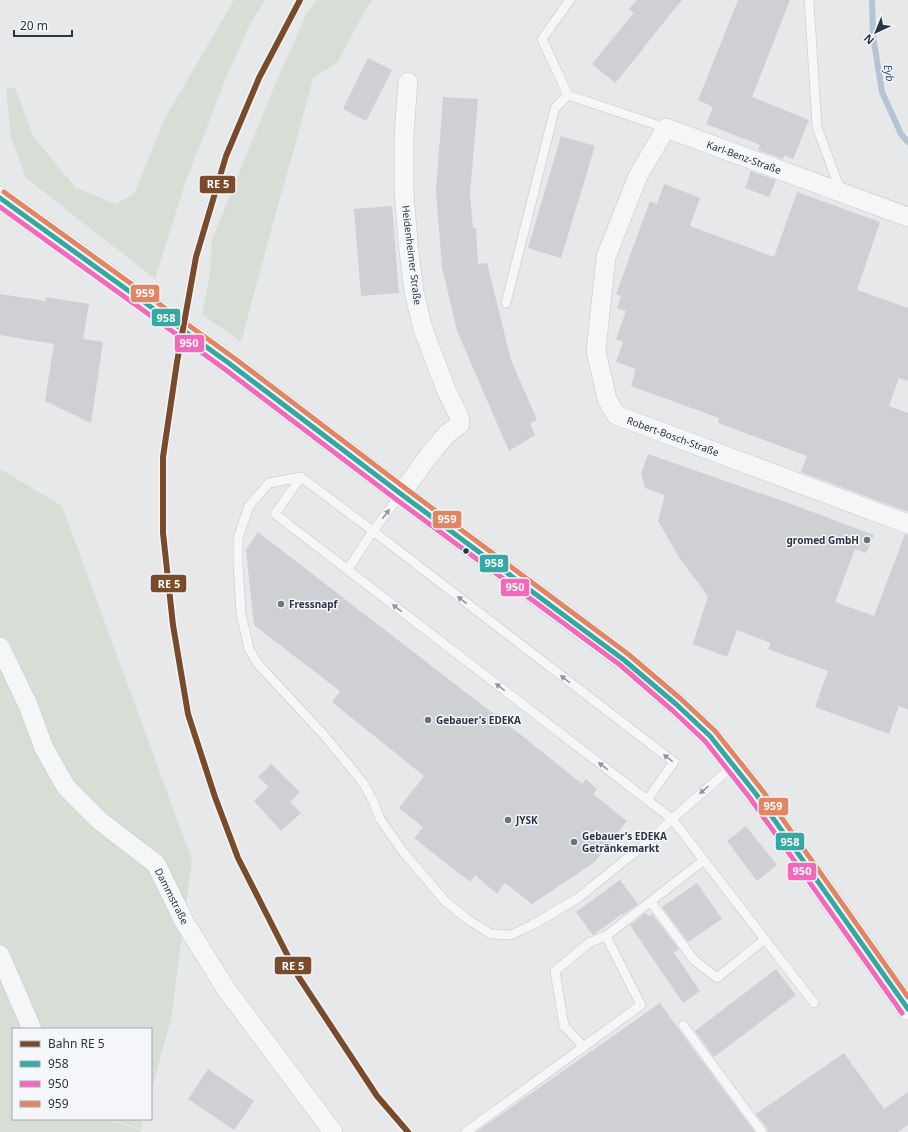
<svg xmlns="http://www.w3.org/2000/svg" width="908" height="1132" font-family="'Noto Sans',sans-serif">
  <rect width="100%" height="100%" fill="#e6e8ea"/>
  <g fill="#d6ded6">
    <polygon points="234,0 265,0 249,26 225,80 204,135 186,180 155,279 26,178 11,138 6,90 15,87 33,136 75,187 115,204 134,194 165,118"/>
    <polygon points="316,0 372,0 366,9 337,63 313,78 293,153 272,227 241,342 202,314 210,272 212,240 272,92 306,15"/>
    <polygon points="0,469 62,506 192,860 171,1019 151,1091 151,1029 34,1029 0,942"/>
    <polygon points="0,959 25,1029 13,1029 13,1119 105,1119 141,1130 141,1132 0,1132"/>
    <polygon points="109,1119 143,1119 141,1129"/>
  </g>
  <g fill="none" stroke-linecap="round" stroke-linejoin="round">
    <polyline stroke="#b4c4d5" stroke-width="6" points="872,0 873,36 882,92 901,134 908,142"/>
  </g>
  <g fill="#ced0d3">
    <polygon points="637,0 682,0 643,48 644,48 615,83 592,64 634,13 629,9"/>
    <polygon points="738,0 790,0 752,97 809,120 793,159 785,155 783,159 758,150 760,145 706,124 713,107 698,100"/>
    <polygon points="368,58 392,70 366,121 343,109"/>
    <polygon points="443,97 478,99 470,194 473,228 476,228 478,264 487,263 511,360 537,420 530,423 535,435 509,451 457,331 442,267 436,191"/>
    <polygon points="561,136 595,146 561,258 528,248"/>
    <polygon points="751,171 776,180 769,197 745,188"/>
    <polygon points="664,184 700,198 690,226 774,257 797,192 880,222 857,290 908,308 908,381 899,378 889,406 908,413 908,512 801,472 807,456 718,423 719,418 631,386 636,369 616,362 623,342 616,339 626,311 617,308 621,296 616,294 650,201 657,204"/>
    <polygon points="392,206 399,293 361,296 354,209"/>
    <polygon points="0,294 46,301 46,297 89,304 83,339 103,342 91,423 45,401 54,344 0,335"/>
    <polygon points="648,454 783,501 874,535 866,553 855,549 835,602 874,616 905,534 908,535 908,710 899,706 889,734 815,707 828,671 768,649 771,643 737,630 727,657 693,644 708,596 680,559 658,521 665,495 645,488 641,474"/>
    <polygon points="258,532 525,738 582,784 586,779 597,789 593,794 627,821 595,862 532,904 505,883 497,894 475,875 470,882 414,838 423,827 399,808 424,776 332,702 340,691 281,646 254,625 246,550"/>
    <polygon points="271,764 300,792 290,802 301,813 281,831 254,801 269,787 258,777"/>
    <polygon points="746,826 777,865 757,881 727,841"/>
    <polygon points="620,880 638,904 623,915 622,914 593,935 576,912"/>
    <polygon points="697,883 722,919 688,942 662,907"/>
    <polygon points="645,913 649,916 652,914 679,949 674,953 700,991 683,1003 630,925"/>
    <polygon points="776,969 796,995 714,1057 695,1031"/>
    <polygon points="660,1003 685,1038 755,1132 476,1132"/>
    <polygon points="844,1053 884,1109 908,1092 908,1125 898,1132 768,1132 767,1128 756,1114"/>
    <polygon points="208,1069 254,1101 234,1130 188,1099"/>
  </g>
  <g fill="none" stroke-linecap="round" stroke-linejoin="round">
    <g stroke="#c4c6c8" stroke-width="10">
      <g id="service">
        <polyline points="809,0 817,127 841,192"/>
        <polyline points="568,95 542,39 570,0"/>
        <polyline points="506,303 555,108 568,95 666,128"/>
        <polyline points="301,477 269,483 249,506 238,538 238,564 241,613 249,649 258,664 323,734 364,784 373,801 380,819 404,853 445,901 467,919 491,934 511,935 532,925 578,898 650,840 672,819 814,1003"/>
        <polyline points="348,569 373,531 401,494"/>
        <polyline points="647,800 674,762 373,531 301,477 275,514 672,819 734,765"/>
        <polyline points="651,902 694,960 717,978 765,939"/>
        <polyline points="683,1025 762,1132"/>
        <polyline points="584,1047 564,1026 555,971 590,942 606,936 704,860"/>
        <polyline points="466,1132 641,1005 606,936"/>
      </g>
    </g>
    <g stroke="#c4c6c8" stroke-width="20">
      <g id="minor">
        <polyline points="908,217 666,128 638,176 606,257 596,351 607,399 616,415 908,524"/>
        <polyline points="401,494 430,454 447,434 460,424 459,416 447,392 423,329 414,292 408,243 404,191 404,135 408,82"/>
        <polyline points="0,647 28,705 44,748 66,787 100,821 156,864 185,923 226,989 333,1132"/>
        <polyline points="0,955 32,1029"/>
      </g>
    </g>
    <g stroke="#c4c6c8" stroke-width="23">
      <polyline id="secondary" points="0,198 123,286 230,364 401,494 624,660 677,705 710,736 734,765 756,794 908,1009"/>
    </g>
    <use href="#service" stroke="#f5f6f7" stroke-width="9"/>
    <use href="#minor" stroke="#f5f6f7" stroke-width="19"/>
    <use href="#secondary" stroke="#f8f8f8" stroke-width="22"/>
    <g stroke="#f4f6f9" stroke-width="8">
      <polyline id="bus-1" points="0,198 230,364 401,494 624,660 677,705 710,736 756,794 908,1009"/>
    </g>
    <g stroke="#f4f6f9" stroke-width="8">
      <polyline id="bus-2" points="0,207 226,370 397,500 620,665 672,710 705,741 750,798 902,1013"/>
    </g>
    <g stroke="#f4f6f9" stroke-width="8">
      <polyline id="bus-3" points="4,192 234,358 405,488 628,654 682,700 715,731 739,761 762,790 908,997"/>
    </g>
    <use href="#bus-1" stroke="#34a8a3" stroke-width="5"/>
    <use href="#bus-2" stroke="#f468bb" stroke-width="5"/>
    <use href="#bus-3" stroke="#e38463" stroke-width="5"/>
    <g stroke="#f4f6f9" stroke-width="9">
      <polyline id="rail-1" points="300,0 259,78 226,156 196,257 177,362 163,457 163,533 173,625 188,714 215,797 238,858 298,976 377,1096 408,1132"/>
    </g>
    <use href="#rail-1" stroke="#7a4b2a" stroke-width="6"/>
  </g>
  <defs><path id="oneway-solid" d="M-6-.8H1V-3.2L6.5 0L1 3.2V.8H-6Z"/></defs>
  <g fill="#90959e">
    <use href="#oneway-solid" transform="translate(386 514) rotate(-53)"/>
    <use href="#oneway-solid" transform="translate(462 600) rotate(-142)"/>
    <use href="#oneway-solid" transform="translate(397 608) rotate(-142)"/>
    <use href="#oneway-solid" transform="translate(565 679) rotate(-142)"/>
    <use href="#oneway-solid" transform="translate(500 687) rotate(-143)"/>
    <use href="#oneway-solid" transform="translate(668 758) rotate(-142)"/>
    <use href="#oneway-solid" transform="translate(603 766) rotate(-143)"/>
    <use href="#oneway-solid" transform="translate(704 790) rotate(138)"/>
  </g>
  <g fill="#6c737f" stroke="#f4f6f9" stroke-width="1.5">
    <circle cx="867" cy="540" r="4"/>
    <circle cx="281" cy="604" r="4"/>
    <circle cx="428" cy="720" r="4"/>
    <circle cx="508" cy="820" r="4"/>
    <circle cx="574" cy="842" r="4"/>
  </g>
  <circle fill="#2b3445" stroke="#f4f6f9" stroke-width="1.5" cx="466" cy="551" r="3.5"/>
  <g text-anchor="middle" stroke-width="3" stroke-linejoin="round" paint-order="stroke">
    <g font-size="10" fill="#2b3445" stroke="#f4f6f9">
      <text transform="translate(744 157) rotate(20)" y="4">Karl-Benz-Straße</text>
      <text transform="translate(412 255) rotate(83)" y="4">Heidenheimer Straße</text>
      <text transform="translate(673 436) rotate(20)" y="4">Robert-Bosch-Straße</text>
      <text transform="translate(172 896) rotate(63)" y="4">Dammstraße</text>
    </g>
    <g font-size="10" font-weight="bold" fill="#2b3445" stroke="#f4f6f9" text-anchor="start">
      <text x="859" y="544" text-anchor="end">gromed GmbH</text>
      <text x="289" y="608">Fressnapf</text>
      <text x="436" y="724">Gebauer's EDEKA</text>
      <text x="516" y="824">JYSK</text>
      <text x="582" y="840">Gebauer's EDEKA<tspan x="582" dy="12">Getränkemarkt</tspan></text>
    </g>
    <g font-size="11" font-style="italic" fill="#34527a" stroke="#f4f6f9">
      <text transform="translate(889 73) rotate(81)" y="4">Eyb</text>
    </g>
  </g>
  <g stroke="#f4f6f9" stroke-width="1.5">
    <rect x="199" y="175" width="37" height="19" rx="4" fill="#7a4b2a"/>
    <rect x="130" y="284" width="30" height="19" rx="4" fill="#e38463"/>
    <rect x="151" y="308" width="30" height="19" rx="4" fill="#34a8a3"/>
    <rect x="174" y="334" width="31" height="19" rx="4" fill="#f468bb"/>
    <rect x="432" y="510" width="30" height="19" rx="4" fill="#e38463"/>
    <rect x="479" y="554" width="30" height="19" rx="4" fill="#34a8a3"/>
    <rect x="150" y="574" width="37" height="19" rx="4" fill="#7a4b2a"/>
    <rect x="500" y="578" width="30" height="19" rx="4" fill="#f468bb"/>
    <rect x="758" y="797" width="31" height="19" rx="4" fill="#e38463"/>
    <rect x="775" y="832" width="30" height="19" rx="4" fill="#34a8a3"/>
    <rect x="787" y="862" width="30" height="19" rx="4" fill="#f468bb"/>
    <rect x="274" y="956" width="38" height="19" rx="4" fill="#7a4b2a"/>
  </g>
  <g font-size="11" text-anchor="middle" font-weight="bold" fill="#fff">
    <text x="218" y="188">RE 5</text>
    <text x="145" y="297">959</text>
    <text x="166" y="322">958</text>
    <text x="189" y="347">950</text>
    <text x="447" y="523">959</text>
    <text x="494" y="567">958</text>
    <text x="169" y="588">RE 5</text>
    <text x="515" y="591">950</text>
    <text x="773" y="810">959</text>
    <text x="790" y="846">958</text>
    <text x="802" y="875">950</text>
    <text x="293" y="970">RE 5</text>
  </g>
  <rect x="12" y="1028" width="140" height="92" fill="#f4f6f9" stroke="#a4a8b1"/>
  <rect x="20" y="1041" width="20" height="6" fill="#7a4b2a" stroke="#a4a8b1"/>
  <text x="48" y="1048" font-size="12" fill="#2b3445">Bahn RE 5</text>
  <rect x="20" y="1061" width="20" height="6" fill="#34a8a3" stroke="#a4a8b1"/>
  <text x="48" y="1068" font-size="12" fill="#2b3445">958</text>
  <rect x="20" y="1081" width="20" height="6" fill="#f468bb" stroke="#a4a8b1"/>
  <text x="48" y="1088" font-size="12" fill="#2b3445">950</text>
  <rect x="20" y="1101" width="20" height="6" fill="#e38463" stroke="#a4a8b1"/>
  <text x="48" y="1108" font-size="12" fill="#2b3445">959</text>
  <g transform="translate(876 32) rotate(224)" stroke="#f4f6f9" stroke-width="3" paint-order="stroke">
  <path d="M0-3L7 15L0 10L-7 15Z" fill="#2b3445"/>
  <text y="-6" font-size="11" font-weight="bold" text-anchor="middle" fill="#2b3445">N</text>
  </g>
  <path d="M14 30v6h58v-6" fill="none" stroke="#2b3445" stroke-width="2"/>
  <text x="20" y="30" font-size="12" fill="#2b3445" stroke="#f4f6f9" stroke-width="3" paint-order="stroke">20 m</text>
</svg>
